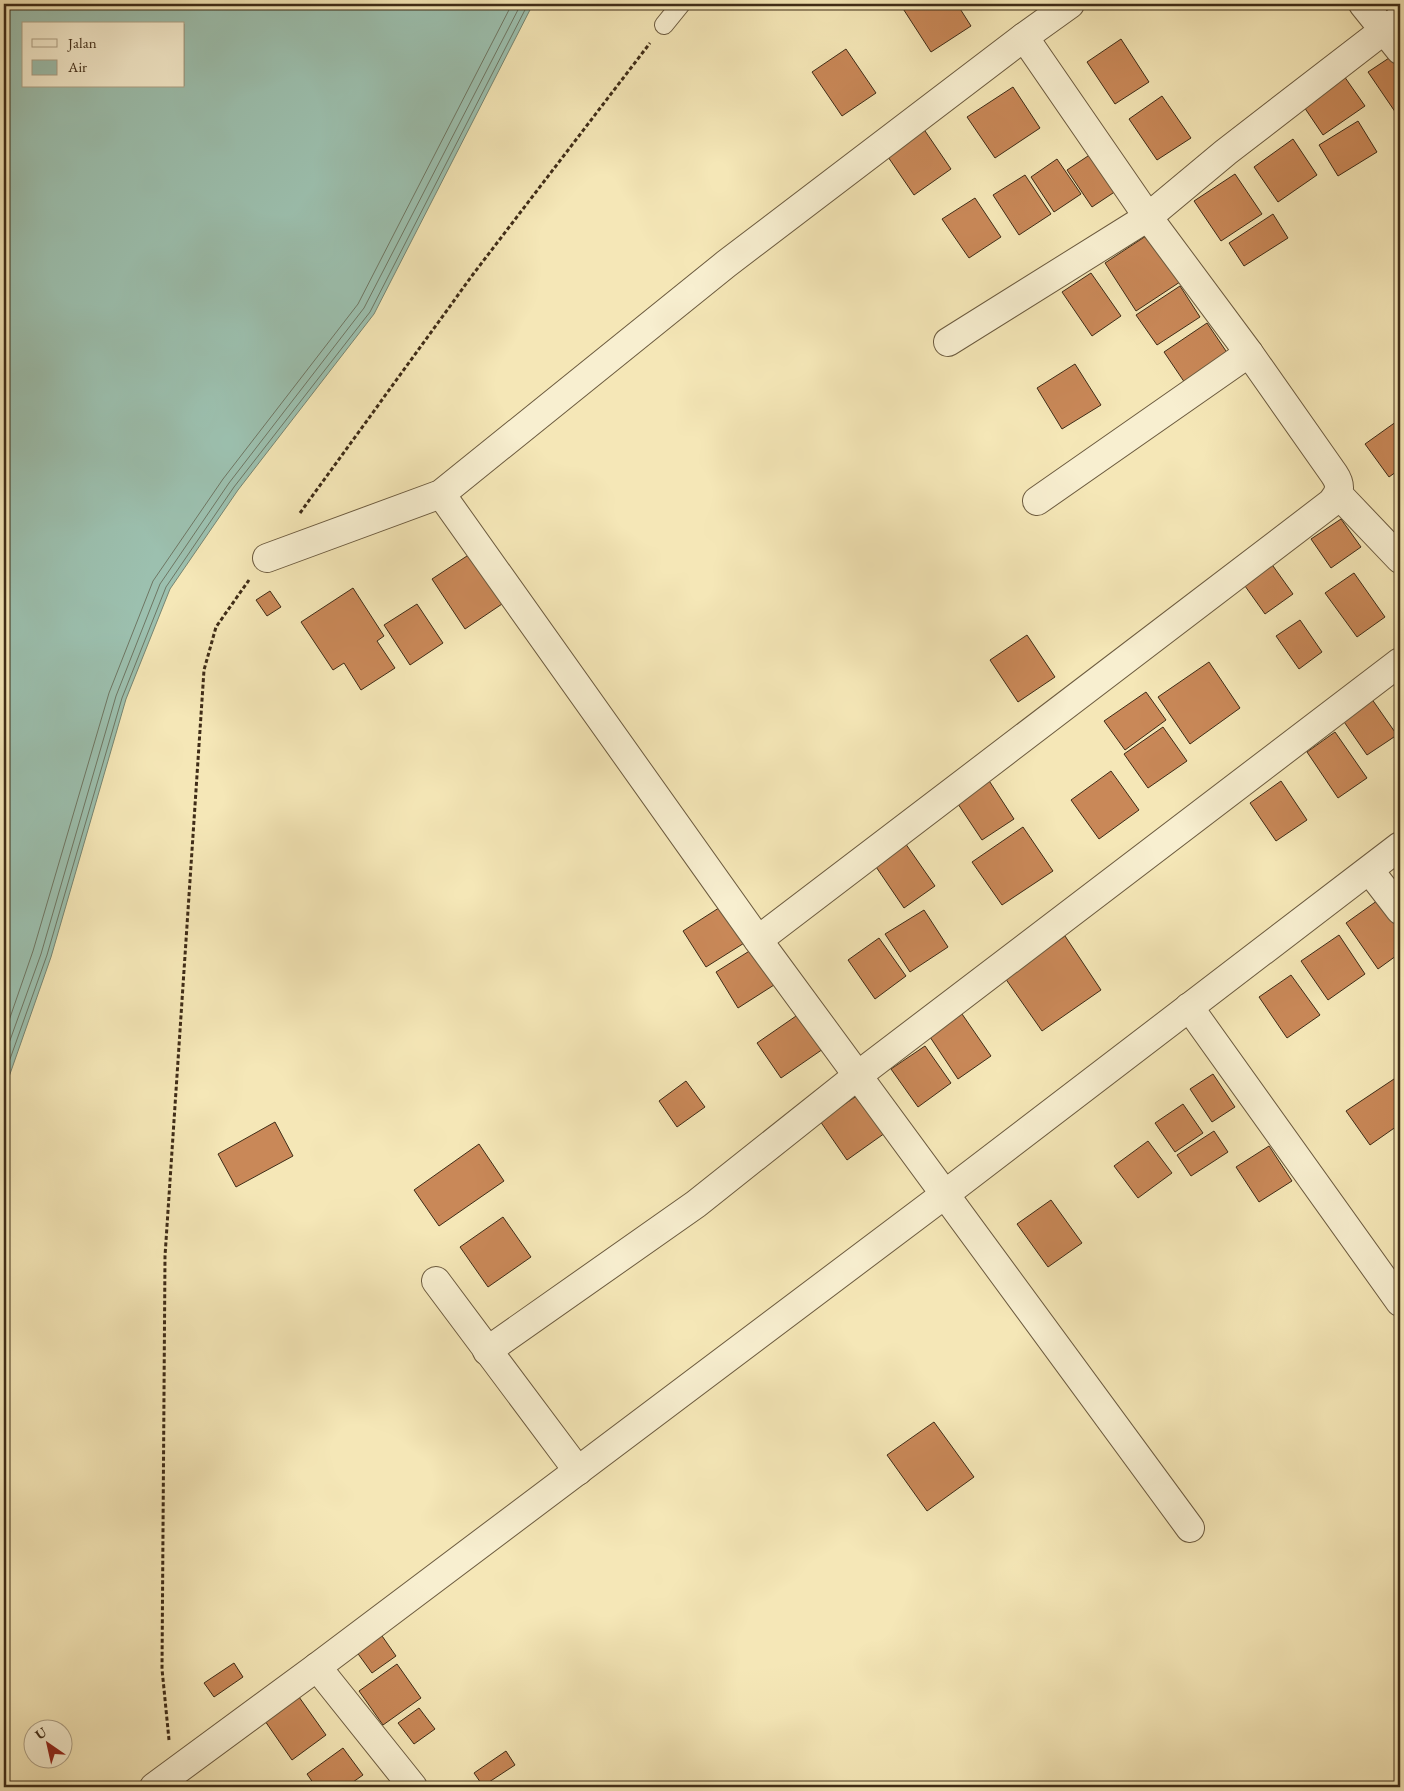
<svg xmlns="http://www.w3.org/2000/svg" width="1404" height="1791" font-family="'EB Garamond',serif">
  <rect width="100%" height="100%" fill="#f5e7b7"/>
  <filter id="stains"><feTurbulence type="fractalNoise" baseFrequency=".004" numOctaves="4"/><feColorMatrix values="0 0 0 0 .2 0 0 0 0 .09 0 0 0 0 .02 0 0 0 .5 -.17"/></filter>
  <radialGradient id="worn" r=".72"><stop offset=".6" stop-color="#630" stop-opacity="0"/><stop offset="1" stop-color="#630" stop-opacity=".3"/></radialGradient>
  <path fill="#9cc0af" stroke="#778572" fill-rule="evenodd" d="M4,4H533L374,314L238,490L170,589L126,699L51,957L4,1091ZM24,24H184V86H24Z"/>
  <g fill="none" stroke-linecap="round" stroke-linejoin="round">
    <g stroke="#6e7663" stroke-width="1">
      <polyline points="4,1035 33,951 109,693 153,581 223,479 358,304 512,4"/>
      <polyline points="4,1057 41,954 116,696 160,584 229,483 364,308 521,4"/>
      <polyline points="4,1076 47,955 122,698 166,587 234,487 370,312 528,4"/>
    </g>
  </g>
  <g fill="#c98858" stroke="#3f2c17">
    <polygon points="900,4 957,4 971,26 931,52"/>
    <polygon points="1121,39 1149,82 1115,104 1087,62"/>
    <polygon points="846,49 876,93 842,116 812,72"/>
    <polygon points="1398,52 1400,56 1400,119 1368,72"/>
    <polygon points="1344,76 1365,106 1323,135 1302,104"/>
    <polygon points="1013,87 1040,128 995,158 967,117"/>
    <polygon points="1162,96 1191,138 1157,160 1129,119"/>
    <polygon points="1358,121 1377,152 1338,176 1319,145"/>
    <polygon points="923,128 951,169 914,195 886,154"/>
    <polygon points="1293,139 1317,175 1278,202 1254,167"/>
    <polygon points="1097,150 1122,187 1092,207 1067,170"/>
    <polygon points="1057,159 1081,194 1054,212 1031,177"/>
    <polygon points="1235,174 1262,214 1221,241 1194,201"/>
    <polygon points="1025,175 1051,214 1019,235 993,195"/>
    <polygon points="975,198 1001,237 969,258 942,219"/>
    <polygon points="1273,214 1288,238 1244,266 1229,243"/>
    <polygon points="1152,232 1183,280 1136,311 1105,263"/>
    <polygon points="1091,273 1121,316 1092,336 1062,292"/>
    <polygon points="1180,286 1200,317 1157,345 1136,315"/>
    <polygon points="1207,323 1228,354 1185,383 1164,352"/>
    <polygon points="1075,364 1101,405 1062,429 1037,388"/>
    <polygon points="1400,419 1400,469 1389,477 1365,444"/>
    <polygon points="1341,519 1361,547 1331,568 1311,539"/>
    <polygon points="470,554 502,604 465,629 432,579"/>
    <polygon points="1268,559 1293,594 1265,614 1240,579"/>
    <polygon points="1354,573 1385,617 1357,637 1325,593"/>
    <polygon points="353,588 384,636 377,641 395,668 361,690 344,663 333,670 301,622"/>
    <polygon points="270,591 281,607 267,616 256,600"/>
    <polygon points="417,604 443,643 410,665 384,625"/>
    <polygon points="1300,620 1322,652 1299,669 1276,636"/>
    <polygon points="1027,635 1055,677 1018,702 990,660"/>
    <polygon points="1209,662 1240,708 1190,744 1158,697"/>
    <polygon points="1146,692 1166,720 1125,750 1104,721"/>
    <polygon points="1369,695 1397,735 1367,755 1340,716"/>
    <polygon points="1163,727 1187,761 1148,788 1124,754"/>
    <polygon points="1335,732 1367,778 1338,798 1307,752"/>
    <polygon points="1111,771 1139,810 1099,839 1071,800"/>
    <polygon points="986,776 1014,819 982,840 954,798"/>
    <polygon points="1281,781 1307,820 1276,841 1250,803"/>
    <polygon points="1023,827 1053,871 1002,905 972,862"/>
    <polygon points="903,840 935,886 904,908 872,861"/>
    <polygon points="1381,898 1400,925 1400,953 1378,969 1346,923"/>
    <polygon points="725,904 749,940 706,967 683,931"/>
    <polygon points="924,910 948,947 910,972 885,934"/>
    <polygon points="1339,935 1365,974 1328,1000 1301,961"/>
    <polygon points="1065,936 1101,990 1042,1031 1005,978"/>
    <polygon points="879,938 906,976 875,999 848,960"/>
    <polygon points="751,950 774,985 738,1008 716,972"/>
    <polygon points="1291,975 1320,1015 1287,1038 1259,997"/>
    <polygon points="799,1014 823,1049 781,1078 757,1043"/>
    <polygon points="962,1014 991,1056 958,1079 930,1037"/>
    <polygon points="925,1046 951,1083 918,1107 891,1069"/>
    <polygon points="1213,1074 1235,1107 1212,1122 1190,1089"/>
    <polygon points="1394,1079 1400,1088 1400,1124 1370,1145 1346,1111"/>
    <polygon points="686,1081 705,1107 677,1127 659,1101"/>
    <polygon points="858,1095 885,1133 847,1160 820,1121"/>
    <polygon points="1183,1104 1203,1133 1175,1152 1155,1123"/>
    <polygon points="275,1122 293,1156 236,1187 218,1154"/>
    <polygon points="1214,1131 1228,1152 1191,1176 1177,1155"/>
    <polygon points="1148,1141 1172,1173 1138,1198 1114,1166"/>
    <polygon points="479,1144 504,1181 439,1226 414,1190"/>
    <polygon points="1269,1146 1292,1181 1259,1202 1236,1167"/>
    <polygon points="1051,1200 1082,1243 1048,1267 1017,1224"/>
    <polygon points="503,1217 531,1257 488,1287 460,1247"/>
    <polygon points="934,1422 974,1477 927,1511 887,1455"/>
    <polygon points="380,1633 396,1656 372,1673 356,1651"/>
    <polygon points="234,1663 243,1677 214,1697 204,1683"/>
    <polygon points="397,1664 421,1698 383,1725 359,1691"/>
    <polygon points="299,1697 326,1735 292,1760 265,1721"/>
    <polygon points="419,1708 435,1729 414,1744 398,1723"/>
    <polygon points="343,1748 363,1775 346,1787 316,1787 307,1774"/>
    <polygon points="506,1751 515,1765 483,1786 474,1773"/>
  </g>
  <g fill="none" stroke-linecap="round" stroke-linejoin="round">
    <g stroke="#6c5b3f" stroke-width="20">
      <polyline id="service" points="664,25 681,4"/>
    </g>
    <g stroke="#6c5b3f" stroke-width="30">
      <g id="minor">
        <polyline points="1363,4 1400,50"/>
        <polyline points="948,342 1148,217 1226,152 1384,30 1400,19"/>
        <polyline points="441,494 758,940 1190,1528"/>
        <polyline points="1338,494 1400,559"/>
        <polyline points="1037,501 1249,353"/>
        <polyline points="267,558 441,494 726,264 1024,37 1070,4"/>
        <polyline points="1370,871 1400,910"/>
        <path d="M758,940L1331,503C1340,492 1342,486 1334,474L1249,353L1148,217L1024,37"/>
        <polyline points="1189,1007 1400,1302"/>
        <polyline points="436,1281 578,1471"/>
        <polyline points="487,1351 696,1204 857,1076 1400,662"/>
        <polyline points="317,1667 413,1787"/>
      </g>
    </g>
    <g stroke="#6c5b3f" stroke-width="30">
      <polyline id="tertiary" points="154,1787 317,1667 944,1195 1400,846"/>
    </g>
    <g stroke="#3f2c17" stroke-width="3" stroke-dasharray="4 2.5" stroke-linecap="butt">
      <polyline points="300,513 474,273 650,43"/>
      <polyline points="169,1740 162,1669 165,1256 204,670 216,627 249,580"/>
    </g>
    <use href="#service" stroke="#f8efd0" stroke-width="18"/>
    <use href="#minor" stroke="#f8efd0" stroke-width="28"/>
    <use href="#tertiary" stroke="#f8efd0" stroke-width="28"/>
  </g>
  <rect width="1404" height="1791" fill="none" stroke="#f5e7b7" stroke-width="20"/>
  <rect x="5" y="5" width="1394" height="1781" fill="none" stroke="#3f2c17" stroke-width="2.5"/>
  <rect x="10" y="10" width="1384" height="1771" fill="none" stroke="#3f2c17"/>
  <rect x="22" y="22" width="162" height="65" fill="#f8efd0" stroke="#aea186"/>
  <rect x="32" y="39" width="25" height="8" fill="#f8efd0" stroke="#aea186"/>
  <text x="68" y="48" font-size="15" fill="#3f2c17">Jalan</text>
  <rect x="32" y="60" width="25" height="15" fill="#9cc0af" stroke="#aea186"/>
  <text x="68" y="72" font-size="15" fill="#3f2c17">Air</text>
  <g transform="translate(48 1744) rotate(326)"><circle r="24" fill="#f8efd0" stroke="#aea186"/>
  <path d="M0-4L9 19L0 12L-9 19Z" fill="#8f2418"/>
  <text y="-8" font-size="14" font-weight="bold" text-anchor="middle" fill="#3f2c17">U</text>
  </g>
  <rect width="100%" height="100%" filter="url(#stains)"/>
  <rect width="100%" height="100%" fill="url(#worn)"/>
</svg>
